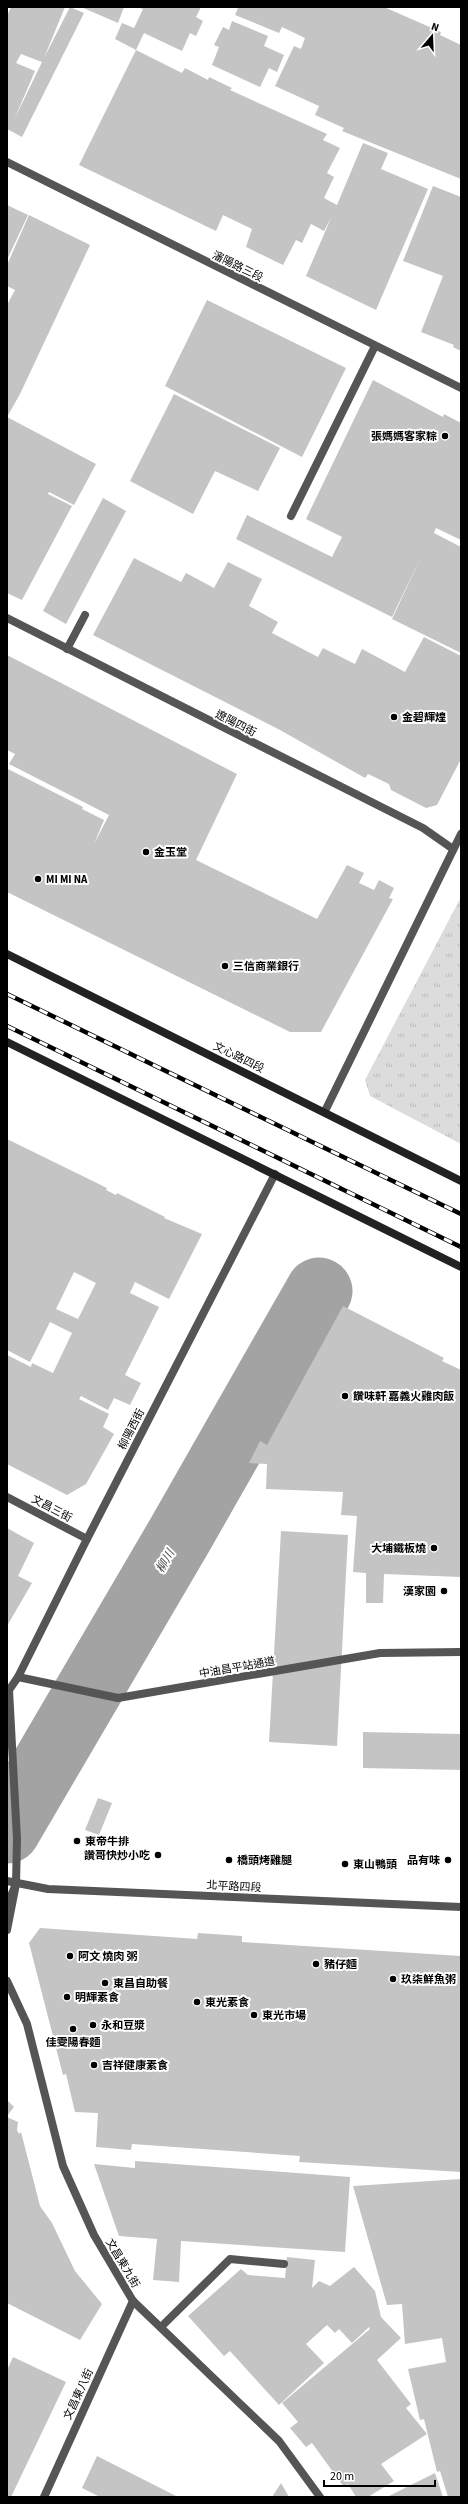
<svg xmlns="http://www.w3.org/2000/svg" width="468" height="2504" font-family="'Source Sans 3','Noto Sans TC',sans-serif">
  <defs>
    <pattern id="grass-tufts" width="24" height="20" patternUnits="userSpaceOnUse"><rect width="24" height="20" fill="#dcdcdc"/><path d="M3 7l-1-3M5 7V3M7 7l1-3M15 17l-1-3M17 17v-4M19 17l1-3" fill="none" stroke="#bbb"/></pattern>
  </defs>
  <rect width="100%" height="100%" fill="#fff"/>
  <g fill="url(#grass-tufts)">
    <polygon points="461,897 461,1144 370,1096 365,1080"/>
    <polygon points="47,1736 53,1819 12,1805"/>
  </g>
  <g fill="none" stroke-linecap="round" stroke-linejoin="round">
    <polyline stroke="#a3a3a3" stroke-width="67" points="7,1830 181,1533 319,1291"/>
  </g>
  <g fill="#c4c4c4" fill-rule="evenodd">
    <path d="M11,7H65L44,58L70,7L84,13L22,137L7,129V16ZM21,54L42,62L14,120L35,71L16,63Z"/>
    <polygon points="81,7 124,7 118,23"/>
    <polygon points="138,7 201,7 196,17 203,21 196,36 190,33 182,51 144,33 136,50 115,39 122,23 134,28 143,9"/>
    <polygon points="236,7 384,7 441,32 440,35 461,45 461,179 342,131 344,128 315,115 319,106 275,86 294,46 301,49 305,38 282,27 279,33 235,15 238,8"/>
    <polygon points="232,21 268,36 264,46 284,55 277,72 269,68 260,87 212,65 219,47 214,45 223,27 229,30"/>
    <polygon points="136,50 182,73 185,68 208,80 209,77 232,88 230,90 327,134 323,140 340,148 327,173 334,177 324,198 337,205 363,143 388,153 381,169 428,189 376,310 306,276 331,218 324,231 311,224 302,243 296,240 283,265 246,247 252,229 223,215 216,231 79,165"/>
    <polygon points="433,186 461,197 461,351 453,347 454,345 421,332 443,276 403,261"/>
    <polygon points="7,205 28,215 7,260"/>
    <polygon points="29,215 90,245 20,394 7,417 96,464 74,505 49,492 48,494 72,506 22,600 7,593 7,305 15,290 7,286 7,265"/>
    <polygon points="207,300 346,368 302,457 165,386"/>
    <polygon points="373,380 443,417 444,414 461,423 461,540 436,528 434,533 461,547 461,653 392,619 422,555 392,617 236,539 247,515 332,557 342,537 306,519"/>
    <polygon points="174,394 280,448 258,491 215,471 193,514 130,481"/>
    <polygon points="103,498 126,511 66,624 43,611"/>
    <polygon points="134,558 181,582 186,573 214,588 228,562 262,579 249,606 278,622 272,633 318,657 323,648 355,664 362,649 405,672 424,637 461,656 461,759 437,805 426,808 391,790 389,784 368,774 365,778 280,730 93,635"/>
    <polygon points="7,655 237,774 196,860 317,919 347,865 364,873 359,883 374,890 379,880 394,888 389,898 393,899 321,1032 290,1032 7,892 8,769 83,807 82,809 104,820 94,844 109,815 9,764 15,754 7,750"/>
    <path d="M7,1139L107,1188L106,1190L116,1195L117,1193L165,1217L164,1218L202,1234L169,1299L135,1282L130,1293L159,1307L125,1375L141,1383L130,1405L114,1398L108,1410L81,1396L79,1399L109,1414L103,1427L114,1434L86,1484L67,1495L7,1464V1355L31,1367L32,1363L53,1373L72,1333L50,1322L30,1362L7,1350ZM74,1272L96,1283L78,1319L56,1309Z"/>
    <polygon points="343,1306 444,1358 442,1361 461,1370 461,1577 384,1574 383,1603 366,1603 366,1573 353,1572 357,1516 341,1515 343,1492 266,1489 267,1464 249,1463 260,1441 267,1445"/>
    <polygon points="7,1528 34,1543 18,1576 32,1583 7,1626"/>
    <polygon points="281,1531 348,1535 337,1746 269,1742"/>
    <polygon points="363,1732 461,1734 461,1770 363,1768"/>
    <polygon points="98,1798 112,1803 99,1835 85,1830"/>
    <polygon points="40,1928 197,1939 198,1933 242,1936 242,1942 461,1956 461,2172 299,2162 300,2156 132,2144 131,2150 96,2147 98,2113 75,2112 66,2074 63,2075 29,1943"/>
    <polygon points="7,2100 14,2107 7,2116"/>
    <polygon points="7,2117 18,2122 17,2130 19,2134 21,2132 40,2206 52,2223 75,2271 102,2304 80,2340 7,2303"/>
    <polygon points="135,2161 350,2177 345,2252 181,2241 179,2282 153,2280 157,2239 119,2236 94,2164 135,2168"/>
    <polygon points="461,2179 461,2497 448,2497 440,2471 437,2472 424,2419 420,2420 408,2369 446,2362 442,2338 405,2344 402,2304 387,2305 353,2186"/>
    <polygon points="287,2257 315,2260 312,2288 319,2281 330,2286 354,2267 375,2291 381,2317 401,2338 377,2360 411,2404 406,2408 427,2434 381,2464 394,2481 368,2497 356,2497 348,2484 344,2487 312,2443 306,2447 290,2428 298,2422 282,2403 370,2329 369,2327 352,2343 339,2329 335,2333 327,2325 306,2344 324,2363 279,2405 230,2351 224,2356 188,2316 241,2269 248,2275 285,2278"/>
    <polygon points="13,2357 66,2382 11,2497 7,2497 7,2370"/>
    <polygon points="97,2456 178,2497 100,2497 82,2488"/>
    <polygon points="435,2473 443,2497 387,2497"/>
    <polygon points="281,2483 289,2497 272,2497"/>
  </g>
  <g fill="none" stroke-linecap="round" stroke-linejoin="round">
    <g stroke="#555" stroke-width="8">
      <polyline points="291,516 375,346"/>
      <polyline points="67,649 85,615"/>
      <polyline points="87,1539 275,1174"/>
      <polyline points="18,1677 118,1698 380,1653 461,1652"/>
      <polyline points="7,1905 16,1884 17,1839 9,1690"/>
      <polyline points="162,2326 230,2259 284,2264"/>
    </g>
    <g stroke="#555" stroke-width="8">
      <polyline points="7,162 461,388"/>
      <polyline points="7,618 423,828 453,849"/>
      <polyline points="325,1111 461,834"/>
      <polyline points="7,1497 87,1539 18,1677 7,1693"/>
      <polyline points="7,1881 48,1889 461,1907"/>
      <polyline points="7,1930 16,1884"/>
      <polyline points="7,1981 27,2024 63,2166 94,2235 133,2301 279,2441 320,2497"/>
      <polyline points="44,2497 133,2301"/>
    </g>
    <g stroke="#222" stroke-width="8">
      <polyline points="7,954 461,1181"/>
      <polyline points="7,1042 461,1267"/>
    </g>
    <g stroke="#000" stroke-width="4.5">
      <g id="rail">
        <polyline points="7,994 461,1214"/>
        <polyline points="7,1026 461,1247"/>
      </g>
    </g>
    <use href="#rail" stroke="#fff" stroke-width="3" stroke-dasharray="9" stroke-linecap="butt"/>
  </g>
  <g fill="#000" stroke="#fff" stroke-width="1.5">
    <circle cx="445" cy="436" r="4"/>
    <circle cx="394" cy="717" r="4"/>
    <circle cx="146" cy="852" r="4"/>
    <circle cx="38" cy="879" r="4"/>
    <circle cx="225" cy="966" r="4"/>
    <circle cx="345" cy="1396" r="4"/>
    <circle cx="434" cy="1548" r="4"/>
    <circle cx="444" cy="1591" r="4"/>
    <circle cx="77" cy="1841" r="4"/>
    <circle cx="158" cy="1855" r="4"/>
    <circle cx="229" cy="1860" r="4"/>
    <circle cx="448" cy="1860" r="4"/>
    <circle cx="345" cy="1864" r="4"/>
    <circle cx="70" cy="1956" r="4"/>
    <circle cx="316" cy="1964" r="4"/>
    <circle cx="393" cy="1979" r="4"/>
    <circle cx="105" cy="1983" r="4"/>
    <circle cx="67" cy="1997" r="4"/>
    <circle cx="197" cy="2002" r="4"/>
    <circle cx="254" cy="2015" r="4"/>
    <circle cx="93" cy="2025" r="4"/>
    <circle cx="73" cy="2029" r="4"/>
    <circle cx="94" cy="2065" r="4"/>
  </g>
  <g text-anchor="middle" stroke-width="4" stroke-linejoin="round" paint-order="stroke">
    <g font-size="11" fill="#000" stroke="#fff">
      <text transform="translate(238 266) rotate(26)" y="4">瀋陽路三段</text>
      <text transform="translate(236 723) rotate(27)" y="4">遼陽四街</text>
      <text transform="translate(239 1057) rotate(26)" y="4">文心路四段</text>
      <text transform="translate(131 1429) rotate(-63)" y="4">柳陽西街</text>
      <text transform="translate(52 1508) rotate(28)" y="4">文昌三街</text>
      <text transform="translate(237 1667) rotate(-10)" y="4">中油昌平站通道</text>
      <text transform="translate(234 1886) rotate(3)" y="4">北平路四段</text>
      <text transform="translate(123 2263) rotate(59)" y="4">文昌東九街</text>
      <text transform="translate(78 2394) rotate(-65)" y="4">文昌東八街</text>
    </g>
    <g font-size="11" font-weight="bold" fill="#000" stroke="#fff" text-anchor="start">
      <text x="437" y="440" text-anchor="end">張媽媽客家粽</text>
      <text x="402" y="721">金碧輝煌</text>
      <text x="154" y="856">金玉堂</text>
      <text x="46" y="883">MI MI NA</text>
      <text x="233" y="970">三信商業銀行</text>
      <text x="353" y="1400">饡味軒 嘉義火雞肉飯</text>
      <text x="426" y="1552" text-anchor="end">大埔鐵板燒</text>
      <text x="436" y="1595" text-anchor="end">漢家園</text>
      <text x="85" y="1845">東帝牛排</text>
      <text x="150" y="1859" text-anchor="end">讚哥快炒小吃</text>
      <text x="237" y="1864">橋頭烤雞腿</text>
      <text x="440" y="1864" text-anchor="end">品有味</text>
      <text x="353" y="1868">東山鴨頭</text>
      <text x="78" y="1960">阿文 燒肉 粥</text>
      <text x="324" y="1968">豬仔麵</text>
      <text x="401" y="1983">玖柒鮮魚粥</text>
      <text x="113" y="1987">東昌自助餐</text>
      <text x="75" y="2001">明輝素食</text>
      <text x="205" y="2006">東光素食</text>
      <text x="262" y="2019">東光市場</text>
      <text x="101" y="2029">永和豆漿</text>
      <text x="73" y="2046" text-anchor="middle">佳雯陽春麵</text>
      <text x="102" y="2069">吉祥健康素食</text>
    </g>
    <g font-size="12" font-style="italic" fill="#444" stroke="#fff">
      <text transform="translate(165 1561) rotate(-60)" y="4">柳川</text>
    </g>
  </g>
  <rect width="468" height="2504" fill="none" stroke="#000000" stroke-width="16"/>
  <g transform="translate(432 36) rotate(19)" stroke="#ffffff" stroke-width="3" paint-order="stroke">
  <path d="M0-3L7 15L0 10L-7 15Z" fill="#000000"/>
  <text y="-6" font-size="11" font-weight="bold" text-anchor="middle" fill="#000000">N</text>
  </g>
  <path d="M324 2480v6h111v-6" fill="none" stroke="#000000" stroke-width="2"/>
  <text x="330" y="2480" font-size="12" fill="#000000" stroke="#ffffff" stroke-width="3" paint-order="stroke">20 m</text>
</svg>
